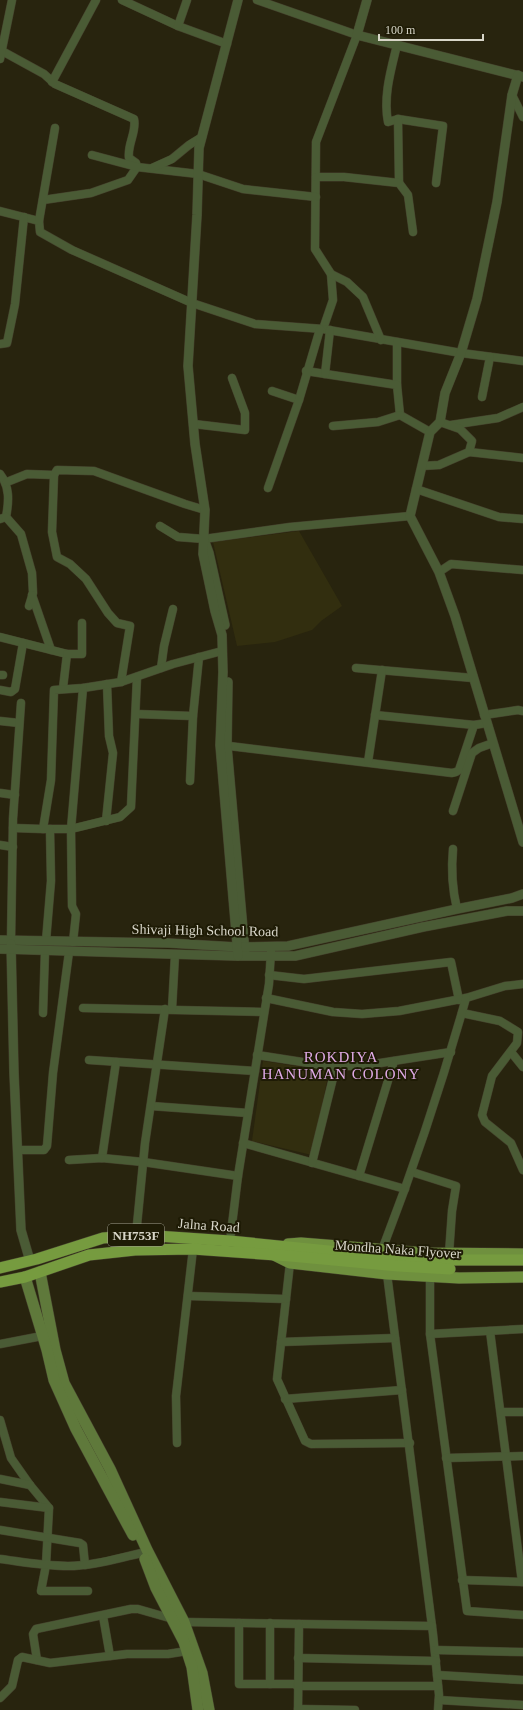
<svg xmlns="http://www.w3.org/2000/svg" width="523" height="1710" font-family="'Times New Roman',serif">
  <rect width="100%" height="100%" fill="#28240e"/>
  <g fill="#322e0f">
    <polygon points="299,531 342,606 321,621 312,630 275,642 237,646 213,542"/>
    <polygon points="263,1061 329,1071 312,1155 252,1141"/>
  </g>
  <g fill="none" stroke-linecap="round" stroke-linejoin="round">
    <g stroke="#44402c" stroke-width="9">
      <g id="minor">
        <polyline points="122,0 178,26 227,44"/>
        <polyline points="257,0 357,35 316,142 315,249 331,274 333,300 323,329"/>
        <polyline points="178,26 187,0"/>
        <path d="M397,45C391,70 383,96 388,122L398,119L443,126L436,183"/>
        <path d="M2,51L44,74L55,84L134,119C137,132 127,144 129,158L136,163L137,167L128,180L91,193L43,200"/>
        <polyline points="0,59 12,0"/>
        <polyline points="52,82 96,0"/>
        <polyline points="512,95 523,117"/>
        <polyline points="398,119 399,183"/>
        <polyline points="92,155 137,167 198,174 243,189 316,197"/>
        <polyline points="152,168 172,159 189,145 202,137"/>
        <polyline points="316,177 344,177 399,183 408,195 413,232"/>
        <polyline points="0,211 39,221 40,232 72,250 192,303 255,324 323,329 461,353 523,361"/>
        <polyline points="39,221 55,128"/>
        <polyline points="331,274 347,282 363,297 381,340"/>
        <polyline points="397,342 397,385"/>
        <polyline points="0,344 7,343 15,304 24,217"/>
        <polyline points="306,371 397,385 400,415 430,432"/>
        <polyline points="325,374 330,330"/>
        <polyline points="272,391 299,400"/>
        <polyline points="482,397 490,357"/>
        <polyline points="194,424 245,430 245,413 232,378"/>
        <polyline points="451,425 498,418 523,407"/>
        <polyline points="333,426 378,422 400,415"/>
        <polyline points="469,452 523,458"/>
        <polyline points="422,466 439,465 469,452 472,441 460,429 440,422"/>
        <path d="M0,474C10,487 9,501 6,517L0,519"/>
        <polyline points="7,482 27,474 54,475"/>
        <polyline points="268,488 299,400 320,329"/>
        <polyline points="416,489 499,517 523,519"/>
        <polyline points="6,517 21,534 32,573 33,593 29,606"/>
        <polyline points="160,526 178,537 204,539 290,527 410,516"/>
        <polyline points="439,572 451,564 523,570"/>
        <polyline points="32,595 51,650"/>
        <polyline points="0,637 67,654 63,688"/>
        <polyline points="67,654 82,654 82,623"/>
        <polyline points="161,668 164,646 173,609"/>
        <polyline points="356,668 473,678"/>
        <polyline points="0,675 3,675"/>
        <polyline points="121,682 130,626 117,623 108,613 86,579 70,564 57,557 52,532 54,475 57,470 94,471 185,504 205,510"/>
        <polyline points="0,690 11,692 15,689 23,643"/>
        <polyline points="136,714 193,716"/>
        <polyline points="375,715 474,725"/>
        <polyline points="484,715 518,710 523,711"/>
        <polyline points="0,721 19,723"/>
        <polyline points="221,745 452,773 456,772 459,770 474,725 487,723"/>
        <polyline points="368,762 382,670"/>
        <polyline points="190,781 193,716 199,657"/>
        <polyline points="0,793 15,795"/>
        <polyline points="453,811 472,753 479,748 493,743"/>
        <polyline points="106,821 113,753 109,736 107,684"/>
        <polyline points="13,828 43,829"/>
        <polyline points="50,829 71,829 120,817 131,807 137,677"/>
        <polyline points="0,845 13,847"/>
        <path d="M453,849C451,870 452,888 457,909"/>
        <polyline points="11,941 13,819 21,703"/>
        <polyline points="46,941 51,881 50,829 43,829 51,780 54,690 83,688 121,682 173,664 222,651"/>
        <polyline points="73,942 76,914 72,906 71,829 83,688"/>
        <polyline points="269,975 304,979 451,962 459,1000"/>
        <polyline points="266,998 333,1012 362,1014 399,1011 466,998 505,986 523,984"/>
        <polyline points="83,1008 264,1012"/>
        <polyline points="172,1009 175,955"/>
        <polyline points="43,1013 45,951"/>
        <polyline points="462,1013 500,1021 518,1032 517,1043 492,1076 482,1115 485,1122 511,1143 523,1170"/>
        <polyline points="511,1052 523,1067"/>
        <polyline points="257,1055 328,1066 361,1066 451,1052"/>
        <polyline points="89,1060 255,1071"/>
        <polyline points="151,1106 248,1113"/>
        <polyline points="243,1143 405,1189"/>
        <polyline points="18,1150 44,1150 47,1146 53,1073 69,952"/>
        <polyline points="102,1158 116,1062"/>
        <polyline points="69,1160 102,1158 143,1162 238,1176"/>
        <polyline points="312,1163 336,1066"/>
        <polyline points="412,1172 456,1186 452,1211 449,1254"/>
        <polyline points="359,1176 394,1061"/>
        <polyline points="136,1235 145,1143 165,1009"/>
        <polyline points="230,1241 238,1176 269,984 271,951"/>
        <path d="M382,1250C414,1167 442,1084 466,998"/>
        <polyline points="290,1263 277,1379 305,1441 311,1444 410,1443"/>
        <polyline points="387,1274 433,1634 439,1695 438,1710"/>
        <polyline points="430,1276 430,1334 467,1611 523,1615"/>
        <polyline points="188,1296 286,1299"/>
        <polyline points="490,1331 522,1582"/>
        <polyline points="430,1334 523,1329"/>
        <polyline points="281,1342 395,1338"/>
        <polyline points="0,1344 42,1336"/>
        <polyline points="285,1399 402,1390"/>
        <polyline points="501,1412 523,1412"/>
        <polyline points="0,1420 11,1458 30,1485 49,1508 46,1565 41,1591 88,1591"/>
        <polyline points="177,1443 176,1396 193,1249"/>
        <polyline points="446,1458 523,1456"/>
        <polyline points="0,1479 30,1485"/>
        <polyline points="0,1502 49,1508"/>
        <polyline points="0,1530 80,1543 83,1545 85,1565"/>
        <path d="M0,1559C23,1562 45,1566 68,1566C93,1566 118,1558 142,1553"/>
        <polyline points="462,1580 523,1582"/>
        <polyline points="103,1616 110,1656"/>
        <polyline points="184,1622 432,1626"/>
        <polyline points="239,1623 239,1684 270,1684"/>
        <polyline points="270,1623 270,1684 297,1684"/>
        <polyline points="435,1650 523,1652"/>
        <polyline points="298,1658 436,1661"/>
        <polyline points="37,1660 33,1634 36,1629 131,1609 138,1609 173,1619"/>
        <polyline points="437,1675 523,1680"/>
        <polyline points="297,1686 438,1686"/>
        <polyline points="0,1698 12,1686 18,1660 22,1657 50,1663 127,1654 168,1654 187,1651"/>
        <polyline points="439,1700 523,1705"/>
        <polyline points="298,1709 355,1710"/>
        <polyline points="298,1710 299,1624"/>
      </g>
    </g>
    <g stroke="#44402c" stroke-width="10">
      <g id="tertiary">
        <polyline points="367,0 357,35 523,77"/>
        <polyline points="518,75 512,95 497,202 477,299 461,353 445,393 440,422 430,432 410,516 439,572 455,616 523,842"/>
        <polyline points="205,542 209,553 225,625"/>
        <polyline points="228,682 227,746 245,952"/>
        <polyline points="0,940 168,943 237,947 288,946 457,909 512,898 523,894"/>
        <polyline points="11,944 14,1073 21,1230 30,1261"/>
        <polyline points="0,949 235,956 295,956 423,927 507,911 523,911"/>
        <polyline points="238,956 220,745 223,672 222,635 215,611 203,554 205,510 195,444 188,366 197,215 199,148 238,0"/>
      </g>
    </g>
    <g stroke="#44402c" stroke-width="12">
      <g id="secondary">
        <polyline points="40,1272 55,1350 64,1383 110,1469 147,1550 184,1622 202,1673 209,1710"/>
        <polyline points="25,1277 47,1350 54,1380 76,1429 133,1535"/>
        <polyline points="145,1559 156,1588 184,1642 192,1667 198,1710"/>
      </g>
    </g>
    <g stroke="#44402c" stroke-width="12">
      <g id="primary">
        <polyline points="288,1244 301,1243 426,1253 523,1254"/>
        <polyline points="272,1254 290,1263 387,1274 459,1278 523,1277"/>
      </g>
    </g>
    <g stroke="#44402c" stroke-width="12">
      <g id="trunk">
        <polyline points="0,1268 37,1259 103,1238 142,1235 230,1241 419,1260 523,1260"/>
        <polyline points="0,1282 25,1277 89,1255 135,1250 193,1249 290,1256 398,1266 450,1269"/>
      </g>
    </g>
    <use href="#minor" stroke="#4a5b35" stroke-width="8"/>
    <use href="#tertiary" stroke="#4a5b35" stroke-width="9"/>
    <use href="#secondary" stroke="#5f793b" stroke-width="11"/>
    <use href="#primary" stroke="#6f903e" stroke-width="11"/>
    <use href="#trunk" stroke="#769b3f" stroke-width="11"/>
  </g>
  <g text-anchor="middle" stroke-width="4" stroke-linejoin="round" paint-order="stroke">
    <rect fill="#1e1b05" stroke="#a09e8e" stroke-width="1" x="108" y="1224" width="56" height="22" rx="3"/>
    <g font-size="13" font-weight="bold" fill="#d8d6c9">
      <text x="136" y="1240">NH753F</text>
    </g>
    <g font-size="14" fill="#d8d6c9" stroke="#1e1b05">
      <text transform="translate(205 930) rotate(1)" y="5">Shivaji High School Road</text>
      <text transform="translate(209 1225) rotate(4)" y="5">Jalna Road</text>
      <text transform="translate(398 1249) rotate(4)" y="5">Mondha Naka Flyover</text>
    </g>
    <g font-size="15" letter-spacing="1" fill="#e0aae6" stroke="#1e1b05">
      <text x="341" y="1062">ROKDIYA<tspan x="341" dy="17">HANUMAN COLONY</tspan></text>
    </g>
  </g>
  <path d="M379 34v6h104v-6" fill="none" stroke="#d8d6c9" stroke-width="2"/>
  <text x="385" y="34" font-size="12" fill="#d8d6c9" stroke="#1e1b05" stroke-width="3" paint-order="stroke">100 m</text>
</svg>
